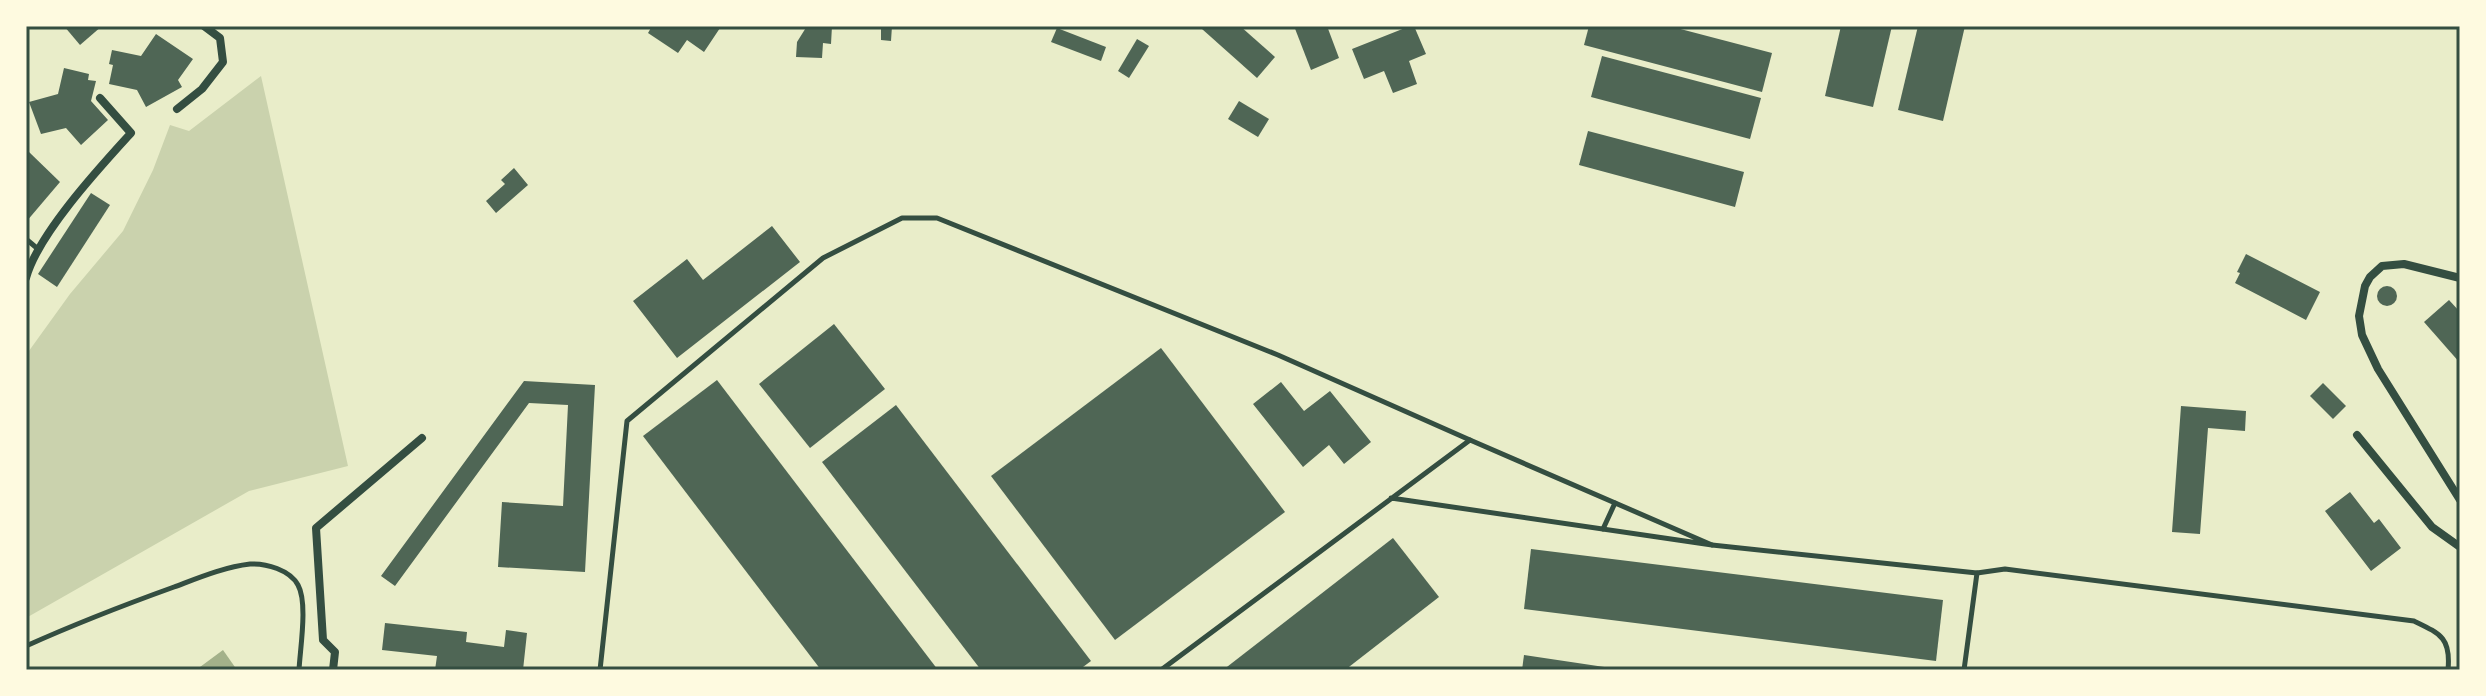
<svg xmlns="http://www.w3.org/2000/svg" width="2486" height="696" font-family="'Exo 2',sans-serif">
  <rect width="100%" height="100%" fill="#e9edc9"/>
  <polygon fill="#cad2ad" points="261,76 348,466 249,491 26,618 26,355 70,294 123,231 153,170 170,125 189,131"/>
  <polygon fill="#a3b18a" points="223,650 237,670 203,670 200,667"/>
  <g fill="#4f6655">
    <polygon points="64,26 102,26 80,45"/>
    <polygon points="652,26 718,26 720,28 704,52 687,40 678,53 648,33"/>
    <polygon points="807,26 832,26 831,44 823,43 822,58 796,57 797,42"/>
    <polygon points="875,26 892,26 891,41 881,40 881,29 875,29"/>
    <polygon points="1204,26 1240,26 1275,57 1257,78 1202,29"/>
    <polygon points="1294,26 1327,26 1339,58 1311,70"/>
    <polygon points="1410,26 1414,26 1426,54 1409,61 1417,84 1393,93 1384,71 1364,79 1352,49"/>
    <polygon points="1589,26 1669,26 1772,53 1762,92 1584,45"/>
    <polygon points="1841,26 1892,26 1873,107 1825,96"/>
    <polygon points="1918,26 1965,26 1943,121 1898,110"/>
    <polygon points="1057,28 1106,47 1101,61 1051,42"/>
    <polygon points="156,34 193,59 178,80 182,87 146,107 137,90 109,84 113,65 109,64 112,50 141,56"/>
    <polygon points="1137,39 1149,46 1129,78 1118,71"/>
    <polygon points="1602,56 1761,98 1750,139 1591,97"/>
    <polygon points="64,68 89,74 88,80 96,81 91,101 108,120 81,145 66,128 41,134 29,102 58,94"/>
    <polygon points="1239,101 1269,119 1258,137 1228,119"/>
    <polygon points="1588,131 1744,172 1735,207 1579,165"/>
    <polygon points="29,152 60,182 26,222 26,155"/>
    <polygon points="514,168 528,185 496,213 486,201 505,184 501,180"/>
    <polygon points="91,193 110,205 57,287 38,274"/>
    <polygon points="772,226 800,262 677,358 633,301 687,259 703,280"/>
    <polygon points="2246,254 2320,292 2306,320 2235,283 2240,273 2237,272"/>
    <circle cx="2387" cy="296" r="10"/>
    <polygon points="2449,300 2460,312 2460,363 2424,322"/>
    <polygon points="834,324 885,389 810,448 759,384"/>
    <polygon points="1161,348 1285,512 1115,640 991,476"/>
    <polygon points="717,380 938,670 821,670 643,436"/>
    <polygon points="524,381 595,385 585,572 498,567 502,502 563,506 568,405 529,403 395,586 381,576"/>
    <polygon points="1281,382 1304,411 1330,391 1371,442 1344,464 1329,445 1303,467 1253,404"/>
    <polygon points="2323,383 2346,406 2333,419 2310,396"/>
    <polygon points="896,405 1091,661 1079,670 981,670 822,462"/>
    <polygon points="2181,406 2246,411 2245,431 2208,428 2200,534 2172,532"/>
    <polygon points="2350,492 2374,523 2379,519 2401,548 2371,571 2325,511"/>
    <polygon points="1393,538 1439,597 1345,670 1223,670"/>
    <polygon points="1531,549 1943,600 1936,661 1524,609"/>
    <polygon points="385,623 467,632 466,642 504,647 506,630 527,633 523,670 435,670 437,656 382,650"/>
    <polygon points="1524,655 1611,668 1611,670 1522,670"/>
  </g>
  <g fill="none" stroke-linecap="round" stroke-linejoin="round">
    <g stroke="#344e41" stroke-width="5">
      <polyline points="26,239 38,249"/>
      <polyline points="1603,529 1615,503"/>
      <path d="M1712,545L1977,573L2005,569L2414,621C2441,634 2451,638 2448,670"/>
      <path d="M26,646C75,624 124,605 174,587C198,578 224,567 250,564C266,563 290,570 298,585C308,603 300,649 299,670"/>
      <polyline points="600,670 627,421 823,258 902,218 937,218 1278,355 1470,440"/>
      <polyline points="1161,670 1470,440 1712,545 1391,498"/>
      <polyline points="1964,670 1977,573"/>
    </g>
    <g stroke="#344e41" stroke-width="8">
      <polyline points="177,109 202,89 223,62 220,38 204,26"/>
      <path d="M26,278C38,234 100,167 131,133L100,98"/>
      <polyline points="2460,278 2404,264 2382,266 2370,277 2365,286 2359,316 2362,335 2378,369 2460,500"/>
      <polyline points="2357,435 2432,527 2460,547"/>
      <polyline points="333,670 335,652 323,640 316,528 422,438"/>
    </g>
  </g>
  <rect width="2486" height="696" fill="none" stroke="#fefae0" stroke-width="56"/>
  <rect x="28" y="28" width="2430" height="640" fill="none" stroke="#344e41" stroke-width="3"/>
</svg>
